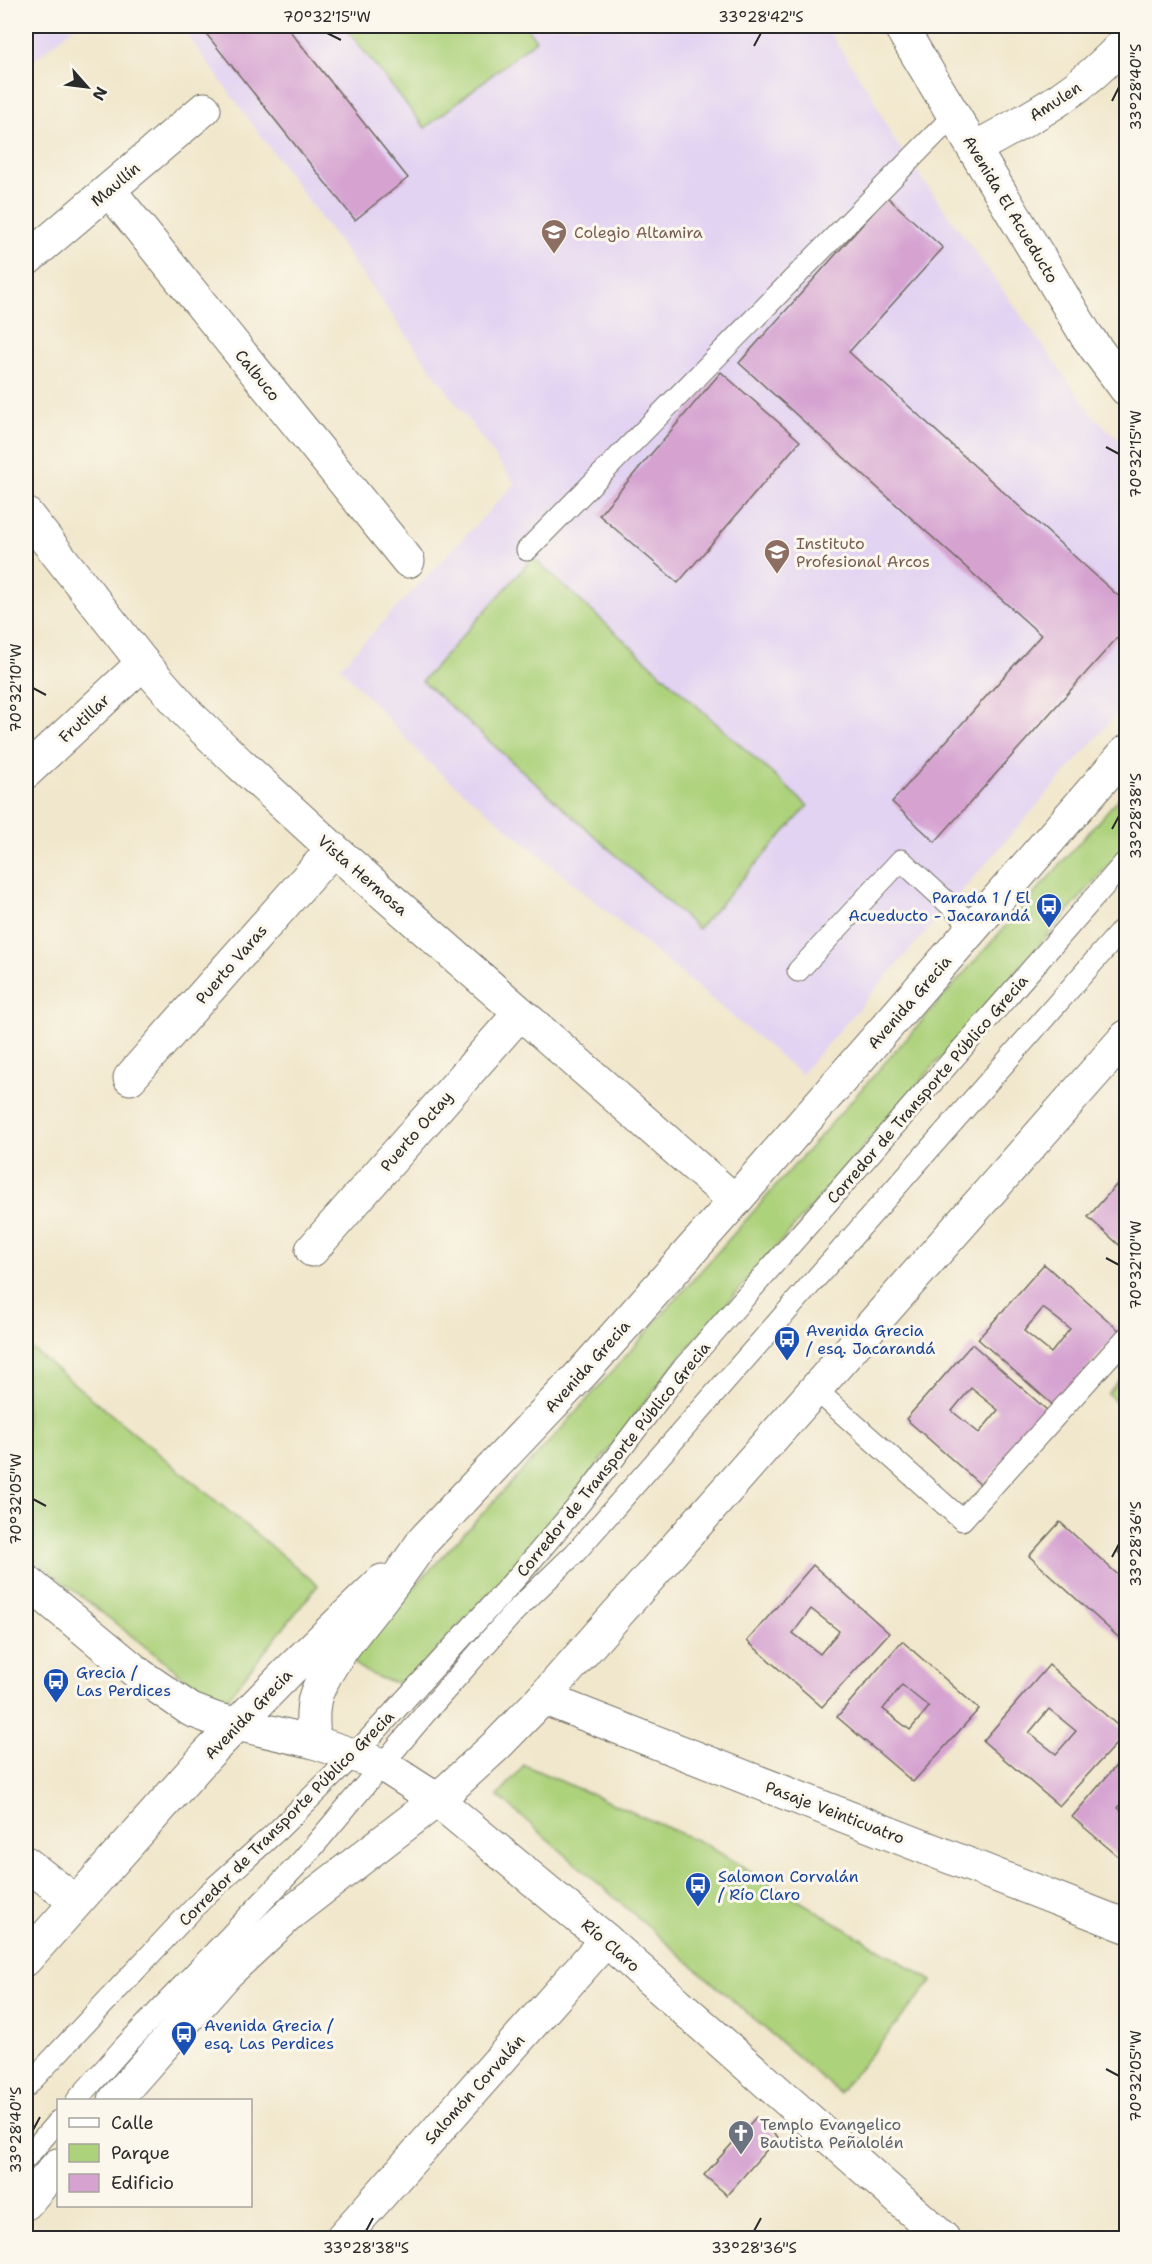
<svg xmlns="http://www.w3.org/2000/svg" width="1152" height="2264" font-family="'Shantell Sans',sans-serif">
  <rect width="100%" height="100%" fill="#fbf7ec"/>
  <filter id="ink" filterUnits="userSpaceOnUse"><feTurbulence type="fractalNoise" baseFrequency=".0167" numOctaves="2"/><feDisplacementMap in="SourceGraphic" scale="12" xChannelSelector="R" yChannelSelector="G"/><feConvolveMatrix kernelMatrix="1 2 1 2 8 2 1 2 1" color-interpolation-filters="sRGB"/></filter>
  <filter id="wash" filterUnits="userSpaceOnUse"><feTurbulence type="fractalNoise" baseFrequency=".008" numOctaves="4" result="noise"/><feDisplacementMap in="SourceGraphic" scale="24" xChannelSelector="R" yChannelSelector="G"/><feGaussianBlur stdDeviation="1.35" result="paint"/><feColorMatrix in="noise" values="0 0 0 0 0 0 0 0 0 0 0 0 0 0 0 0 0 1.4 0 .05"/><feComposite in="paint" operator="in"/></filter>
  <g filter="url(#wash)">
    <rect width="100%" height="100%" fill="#f1e7cc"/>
    <g fill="#e3d3f2">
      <polygon points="26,26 75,26 26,67"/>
      <polygon points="181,26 825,26 872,96 892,137 1092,414 1126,447 1126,704 801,1074 427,761 340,667 515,484"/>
    </g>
    <g fill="#add27c" stroke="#6c7e54" stroke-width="1.5">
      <polygon points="344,26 525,26 536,40 425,128"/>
      <polygon points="533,558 808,806 698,929 422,681"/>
      <path d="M1126,790V845L670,1369L549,1529L406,1683C389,1683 367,1675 354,1663L362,1643L563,1427Z"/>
      <polygon points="26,1344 318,1585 221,1706 26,1553"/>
      <polygon points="1126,1373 1126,1410 1108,1394"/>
      <polygon points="524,1765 705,1844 932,1981 839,2093 498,1796"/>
    </g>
    <g id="blocks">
      <g fill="#d6a3d1" fill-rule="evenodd">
        <polygon points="200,26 286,26 408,178 355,220"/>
        <polygon points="887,197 943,248 849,352 1126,603 1126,628 935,842 892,802 1041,635 739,363"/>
        <polygon points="721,372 800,441 678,583 599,515"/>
        <polygon points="1126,1174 1126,1251 1088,1217"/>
        <path d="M1044,1264L1120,1331L1054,1406L978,1339ZM1043,1308L1070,1329L1051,1353L1024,1331Z"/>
        <path d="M972,1344L1048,1411L982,1486L906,1419ZM971,1388L998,1410L979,1433L952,1411Z"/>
        <polygon points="1060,1522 1126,1582 1126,1644 1029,1556"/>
        <polygon points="1126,1542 1126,1560 1118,1552"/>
        <path d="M813,1565L889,1633L822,1707L747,1641ZM811,1609L839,1631L820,1654L793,1633Z"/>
        <path d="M902,1641L979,1709L913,1782L837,1717ZM902,1685L929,1707L910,1730L883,1709Z"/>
        <path d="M1049,1665L1126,1733L1059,1806L983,1741ZM1049,1709L1076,1731L1056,1754L1029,1733Z"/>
        <polygon points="1126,1754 1126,1798 1118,1808 1126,1815 1126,1863 1072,1817"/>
        <polygon points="756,2117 778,2137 727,2195 704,2175"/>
      </g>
    </g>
  </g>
  <g filter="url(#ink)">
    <use href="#blocks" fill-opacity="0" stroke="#706d63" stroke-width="1.5"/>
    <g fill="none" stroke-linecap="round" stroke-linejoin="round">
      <g stroke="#706d63" stroke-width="23">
        <g id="service">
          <polyline points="527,550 954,115"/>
          <polyline points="798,971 901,860 974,927"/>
          <polyline points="815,1389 962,1520 1126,1338"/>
          <polyline points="26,2087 207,1894 278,1830 355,1754 519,1575 581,1502 683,1368 1126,861"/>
          <polyline points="77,2100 123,2048 303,1859 429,1709 515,1611 575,1553 1126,925"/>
          <polyline points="26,2158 58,2121"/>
        </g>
      </g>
      <g stroke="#706d63" stroke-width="35">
        <g id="minor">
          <path d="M975,148C1033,117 1082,91 1126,41"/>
          <polyline points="109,190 408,561"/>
          <polyline points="26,260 204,109"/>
          <polyline points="26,514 143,663 189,715 239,763 333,849 735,1201"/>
          <polyline points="26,772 143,663"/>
          <polyline points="130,1078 333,849"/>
          <polyline points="312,1250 520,1013"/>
          <polyline points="543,1698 1126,1926"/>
          <polyline points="26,1863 76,1902"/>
          <polyline points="342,2238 606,1940"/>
        </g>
      </g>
      <g stroke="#706d63" stroke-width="35">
        <g id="tertiary">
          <polyline points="900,26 1086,335 1126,389"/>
          <polyline points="26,1581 140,1675 191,1710 215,1719 314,1742"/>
        </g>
      </g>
      <g stroke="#706d63" stroke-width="35">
        <g id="secondary">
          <polyline points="26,1959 207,1755 290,1670 382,1581"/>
          <polyline points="115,2100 227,1973 292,1912 437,1800"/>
          <polyline points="26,2203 58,2165"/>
        </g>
      </g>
      <g stroke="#706d63" stroke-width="35">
        <g id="primary">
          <polyline points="437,1800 498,1744 543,1698 1126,1037"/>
          <path d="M943,2238L606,1940L437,1800L383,1765L314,1742C313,1725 311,1707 317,1692C331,1659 356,1631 377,1604C394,1583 409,1562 424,1540L583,1372L735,1201L1126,752"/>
        </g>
      </g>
      <use href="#service" stroke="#fff" stroke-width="21"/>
      <use href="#minor" stroke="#fff" stroke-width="33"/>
      <use href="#tertiary" stroke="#fff" stroke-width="33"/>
      <use href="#secondary" stroke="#fff" stroke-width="33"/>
      <use href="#primary" stroke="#fff" stroke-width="33"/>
    </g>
  </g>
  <path fill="none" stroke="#2b2b2b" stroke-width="2" d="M327,33L341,40M754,46L761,33M1112,101L1119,87M1106,447L1119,454M33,688L46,695M1112,829L1119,816M1106,1258L1119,1265M33,1499L46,1506M1112,1557L1119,1544M1106,2069L1119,2076M33,2130L40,2117M366,2231L373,2218M754,2231L761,2218"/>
  <defs>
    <g id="school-pin" transform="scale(1.35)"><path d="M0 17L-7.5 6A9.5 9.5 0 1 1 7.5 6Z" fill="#8d6e63" stroke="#fbf7ec"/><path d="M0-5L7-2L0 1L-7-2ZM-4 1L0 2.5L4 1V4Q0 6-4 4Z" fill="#fff"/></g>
    <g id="university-pin" transform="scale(1.35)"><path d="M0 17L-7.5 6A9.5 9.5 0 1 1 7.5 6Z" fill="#8d6e63" stroke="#fbf7ec"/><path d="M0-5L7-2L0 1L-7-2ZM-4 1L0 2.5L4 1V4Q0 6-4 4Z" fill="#fff"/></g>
    <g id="bus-pin" transform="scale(1.35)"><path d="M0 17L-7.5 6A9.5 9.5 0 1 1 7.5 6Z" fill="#1a4fb4" stroke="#fbf7ec"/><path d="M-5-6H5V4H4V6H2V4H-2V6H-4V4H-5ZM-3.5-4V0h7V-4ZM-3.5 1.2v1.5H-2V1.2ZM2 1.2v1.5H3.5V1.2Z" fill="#fff"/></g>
    <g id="church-pin" transform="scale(1.35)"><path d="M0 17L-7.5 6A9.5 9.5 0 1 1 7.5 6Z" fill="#6b7280" stroke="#fbf7ec"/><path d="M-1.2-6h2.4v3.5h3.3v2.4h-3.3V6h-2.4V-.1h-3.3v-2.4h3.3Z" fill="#fff"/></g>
  </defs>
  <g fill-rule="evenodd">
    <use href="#school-pin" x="554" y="232"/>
    <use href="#university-pin" x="777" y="552"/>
    <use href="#bus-pin" x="1049" y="906"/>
    <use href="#bus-pin" x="787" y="1339"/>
    <use href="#bus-pin" x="56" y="1681"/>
    <use href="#bus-pin" x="698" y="1885"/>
    <use href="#bus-pin" x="184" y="2034"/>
    <use href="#church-pin" x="741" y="2133"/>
  </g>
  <g text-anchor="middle" stroke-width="6" stroke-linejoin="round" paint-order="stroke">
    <g font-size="16" fill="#2b2b2b" stroke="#fbf7ec">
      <text transform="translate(1055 101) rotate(-33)" y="6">Amulen</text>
      <text transform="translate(115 184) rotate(-40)" y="6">Maullín</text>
      <text transform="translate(1011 209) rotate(59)" y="6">Avenida El Acueducto</text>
      <text transform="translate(258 375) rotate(51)" y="6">Calbuco</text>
      <text transform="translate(84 718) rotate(-43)" y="6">Frutillar</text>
      <text transform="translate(363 875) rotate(41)" y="6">Vista Hermosa</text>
      <text transform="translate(231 964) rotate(-49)" y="6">Puerto Varas</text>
      <text transform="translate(909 1002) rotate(-49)" y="6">Avenida Grecia</text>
      <text transform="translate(927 1089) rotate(-49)" y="6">Corredor de Transporte Público Grecia</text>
      <text transform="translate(416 1131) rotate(-49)" y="6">Puerto Octay</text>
      <text transform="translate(587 1366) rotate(-48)" y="6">Avenida Grecia</text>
      <text transform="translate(613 1459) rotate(-51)" y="6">Corredor de Transporte Público Grecia</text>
      <text transform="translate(248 1714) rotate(-46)" y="6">Avenida Grecia</text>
      <text transform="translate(835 1812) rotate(21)" y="6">Pasaje Veinticuatro</text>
      <text transform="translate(286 1818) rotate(-45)" y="6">Corredor de Transporte Público Grecia</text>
      <text transform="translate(611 1945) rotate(41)" y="6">Río Claro</text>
      <text transform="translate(474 2089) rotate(-48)" y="6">Salomón Corvalán</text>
    </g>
    <g font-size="16" fill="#785e54" stroke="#fbf7ec" text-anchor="start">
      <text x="574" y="238">Colegio Altamira</text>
      <text x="796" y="549">Instituto<tspan x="796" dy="18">Profesional Arcos</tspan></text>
    </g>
    <g font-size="16" fill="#164399" stroke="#fbf7ec" text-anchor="start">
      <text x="1030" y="903" text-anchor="end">Parada 1 / El<tspan x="1030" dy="18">Acueducto - Jacarandá</tspan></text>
      <text x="806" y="1336">Avenida Grecia<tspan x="806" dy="18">/ esq. Jacarandá</tspan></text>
      <text x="76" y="1678">Grecia /<tspan x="76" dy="18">Las Perdices</tspan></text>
      <text x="718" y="1882">Salomon Corvalán<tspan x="718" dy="18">/ Río Claro</tspan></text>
      <text x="204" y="2031">Avenida Grecia /<tspan x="204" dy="18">esq. Las Perdices</tspan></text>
    </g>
    <g font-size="16" fill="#5b616d" stroke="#fbf7ec" text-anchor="start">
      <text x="760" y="2130">Templo Evangelico<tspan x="760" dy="18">Bautista Peñalolén</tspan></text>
    </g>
  </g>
  <rect width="1152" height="2264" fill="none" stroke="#fbf7ec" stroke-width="66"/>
  <rect x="57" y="2099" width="195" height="108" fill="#fbf7ec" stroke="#a8a59f" stroke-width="1.5"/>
  <rect x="69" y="2118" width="30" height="9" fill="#ffffff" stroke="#a8a59f" stroke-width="1.5"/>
  <text x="111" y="2129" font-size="18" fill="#2b2b2b">Calle</text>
  <rect x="69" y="2144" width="30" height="18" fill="#add27c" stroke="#a8a59f" stroke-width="1.5"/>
  <text x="111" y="2159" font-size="18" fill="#2b2b2b">Parque</text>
  <rect x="69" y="2174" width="30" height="18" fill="#d6a3d1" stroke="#a8a59f" stroke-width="1.5"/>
  <text x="111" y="2189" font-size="18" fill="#2b2b2b">Edificio</text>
  <g transform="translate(87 87) rotate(118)" stroke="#fbf7ec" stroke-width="4.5" paint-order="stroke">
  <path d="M0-4.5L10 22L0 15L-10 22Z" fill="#2b2b2b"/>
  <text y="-9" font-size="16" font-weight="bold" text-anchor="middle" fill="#2b2b2b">N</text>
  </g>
  <rect x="33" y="33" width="1086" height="2198" fill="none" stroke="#2b2b2b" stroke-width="2"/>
  <g font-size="15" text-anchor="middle" fill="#2b2b2b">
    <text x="327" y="22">70°32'15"W</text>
    <text x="761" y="22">33°28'42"S</text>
    <text transform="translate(1136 87) rotate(-90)" y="5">33°28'40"S</text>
    <text transform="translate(1136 454) rotate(-90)" y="5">70°32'15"W</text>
    <text transform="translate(16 688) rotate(-90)" y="5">70°32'10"W</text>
    <text transform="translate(1136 816) rotate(-90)" y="5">33°28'38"S</text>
    <text transform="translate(1136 1265) rotate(-90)" y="5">70°32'10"W</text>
    <text transform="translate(16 1499) rotate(-90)" y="5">70°32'05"W</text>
    <text transform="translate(1136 1544) rotate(-90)" y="5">33°28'36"S</text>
    <text transform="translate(1136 2076) rotate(-90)" y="5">70°32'05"W</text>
    <text transform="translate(16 2130) rotate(-90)" y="5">33°28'40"S</text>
    <text x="366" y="2253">33°28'38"S</text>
    <text x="754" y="2253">33°28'36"S</text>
  </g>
</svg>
